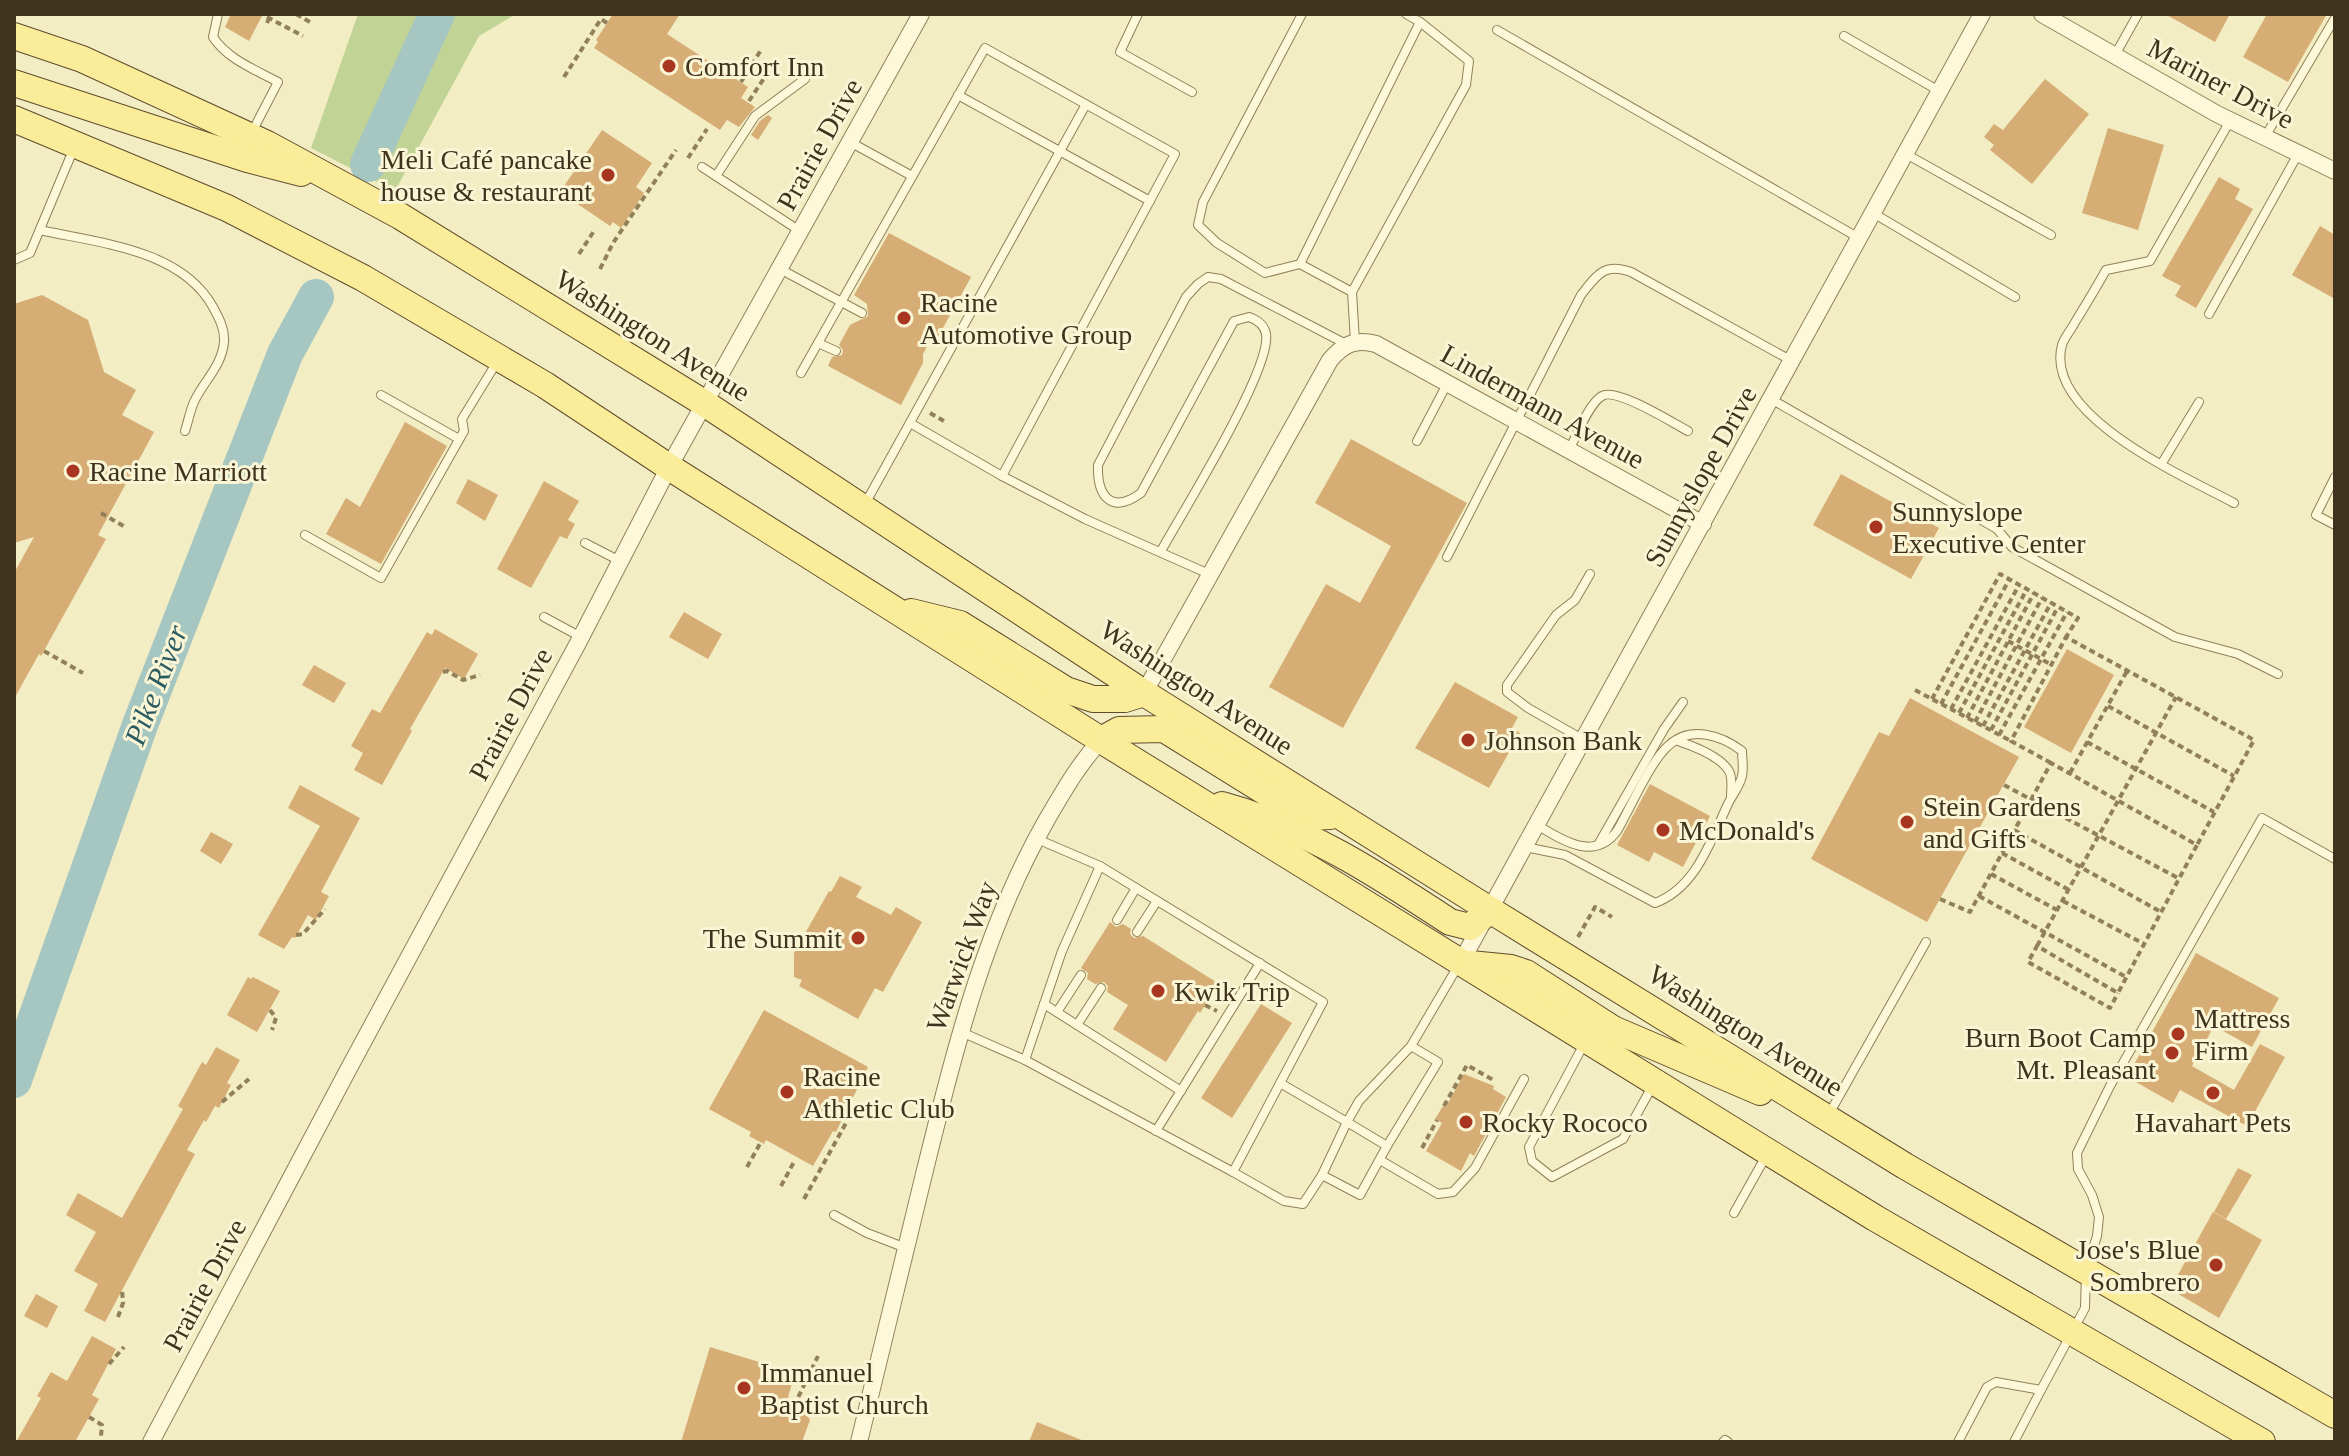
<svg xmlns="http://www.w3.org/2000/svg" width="2349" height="1456" font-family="'Times New Roman',serif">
  <rect width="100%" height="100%" fill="#f3edc4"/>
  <polygon fill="#c2d396" points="358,14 516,14 479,36 395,191 311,148"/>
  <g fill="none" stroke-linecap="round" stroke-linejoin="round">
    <g stroke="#a6c6c2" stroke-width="36">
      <polyline points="368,164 437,14"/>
      <polyline points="14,1080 140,725 285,354 316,297"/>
    </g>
  </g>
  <g fill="#d6ad75">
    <polygon points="231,14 263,14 249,41 225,27"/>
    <polygon points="613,14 680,14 667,34 748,87 741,98 755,107 739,127 727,120 720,130 594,48 598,42 596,40"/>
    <polygon points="2165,14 2230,14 2215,42"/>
    <polygon points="2267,14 2327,14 2288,82 2243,57"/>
    <polygon points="2045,79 2089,114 2032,184 1990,150 1994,145 1984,137 1994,124 2003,130"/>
    <polygon points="768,115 772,118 758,140 751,135 760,121"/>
    <polygon points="2108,128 2164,145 2138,230 2082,213"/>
    <polygon points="602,130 652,163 636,187 644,193 621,228 613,222 610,226 560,192"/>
    <polygon points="2219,177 2240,189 2235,199 2253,209 2196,308 2175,296 2181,286 2162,276"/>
    <polygon points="2320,226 2335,235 2335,299 2292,275"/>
    <polygon points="889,233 971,277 938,337 932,337 923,354 923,363 901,405 828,366 832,357 842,355 843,350 839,345 850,325 868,316 867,304 854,295"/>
    <polygon points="42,295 88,320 104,372 136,390 122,415 154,432 98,535 106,539 41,656 39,654 14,699 14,573 34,537 14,543 14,304"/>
    <polygon points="405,422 447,446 381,564 326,534 346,498 360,507"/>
    <polygon points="1351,439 1467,503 1343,728 1269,687 1326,584 1360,603 1391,546 1315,503"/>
    <polygon points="1841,474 1939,528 1911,579 1813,525"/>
    <polygon points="468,479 498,495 485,521 456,503"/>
    <polygon points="544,481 579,501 568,520 575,524 567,539 560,536 531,588 497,569"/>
    <polygon points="684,612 722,634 708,659 669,637"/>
    <polygon points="435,629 478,654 464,679 445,668 410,729 412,731 382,785 354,770 363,753 351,746 372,709 380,713 427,632 432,635"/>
    <polygon points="2067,649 2114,675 2071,753 2024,727"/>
    <polygon points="314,665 346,683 334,703 302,685"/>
    <polygon points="1455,682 1518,717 1512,728 1520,733 1489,788 1415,748"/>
    <polygon points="1910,698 2019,757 1927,922 1811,859 1879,732 1889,736"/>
    <polygon points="1650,784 1710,816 1683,867 1654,852 1649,862 1617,845"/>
    <polygon points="300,785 360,818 321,892 329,896 316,920 308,915 295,938 292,937 284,949 258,935 320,826 288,808"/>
    <polygon points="211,832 233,844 221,864 200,851"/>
    <polygon points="840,876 862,887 856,897 891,915 896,907 922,922 883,992 875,988 858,1019 799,986 802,980 794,977 794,953 829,891 831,892"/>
    <polygon points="1110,922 1116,927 1123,924 1131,929 1130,934 1134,938 1143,936 1216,982 1205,1005 1200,1013 1198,1011 1166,1062 1113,1029 1128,1005 1107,992 1108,986 1104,982 1095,984 1087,979 1088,973 1081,968"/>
    <polygon points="2196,953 2279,998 2252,1047 2214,1026 2192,1066 2234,1090 2260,1044 2285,1057 2247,1126 2180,1090 2173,1103 2127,1077"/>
    <polygon points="248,977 251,979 253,977 280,991 257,1032 227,1015"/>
    <polygon points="1261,1004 1292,1023 1232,1118 1201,1098"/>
    <polygon points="764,1010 868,1067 836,1132 833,1131 813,1166 766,1140 764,1144 749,1136 751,1132 709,1109"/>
    <polygon points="216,1047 240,1060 227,1083 231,1085 219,1108 215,1106 206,1122 204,1120 187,1150 195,1154 105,1322 84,1311 98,1284 74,1271 96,1232 66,1215 78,1193 122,1218 183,1109 178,1106 202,1062 206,1065"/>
    <polygon points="1464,1074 1494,1086 1493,1089 1506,1097 1474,1156 1470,1153 1461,1171 1426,1151 1442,1123 1435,1119 1443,1106 1446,1107"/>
    <polygon points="2238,1168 2252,1175 2226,1219 2214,1212"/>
    <polygon points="2213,1212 2262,1240 2219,1318 2170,1289"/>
    <polygon points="36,1294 58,1306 47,1328 24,1316"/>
    <polygon points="92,1336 116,1349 92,1395 99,1399 75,1442 16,1442 41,1398 37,1396 51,1372 67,1381"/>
    <polygon points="710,1347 795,1373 787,1401 806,1413 810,1420 802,1442 681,1442"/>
    <polygon points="1037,1422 1084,1441 1084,1442 1029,1442"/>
  </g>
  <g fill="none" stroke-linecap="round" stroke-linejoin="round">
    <g stroke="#918058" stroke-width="10">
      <g id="service">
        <path d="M218,14L213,37C227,59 256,70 278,82L251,134"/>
        <polyline points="1138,14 1120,52 1192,92"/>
        <polyline points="1302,14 1203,202 1198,225 1217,243 1265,273 1300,264 1352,292"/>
        <polyline points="1497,30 1859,238"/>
        <polyline points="1844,36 1939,91"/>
        <polyline points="2115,55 2138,14"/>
        <polyline points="958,95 1150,201"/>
        <path d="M2230,121L2150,261L2106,270C2096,288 2085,306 2074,324C2071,330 2064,338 2062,345C2043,416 2186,477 2234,503"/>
        <polyline points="2265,137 2335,18"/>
        <polyline points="850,142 912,176"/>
        <polyline points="1906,154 2051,235"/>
        <polyline points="702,167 800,231"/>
        <polyline points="716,176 755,116 805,79"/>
        <polyline points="1873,213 2015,297"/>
        <path d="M40,230C98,243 181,249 213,307C219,318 225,329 224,342C222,366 203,382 194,402C190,411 188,422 185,431"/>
        <polyline points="14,260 30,253 74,148"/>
        <polyline points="1300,264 1420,22"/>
        <polyline points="780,269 862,313"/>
        <polyline points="2209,314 2298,154"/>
        <polyline points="1355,342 1352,292 1466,85 1469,61 1420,22 1406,14"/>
        <polyline points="818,343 836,351"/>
        <polyline points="801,373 985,48 1175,154 1002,476 910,423"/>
        <polyline points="381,395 459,439"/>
        <polyline points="1771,399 1997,529 2012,547 2175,637 2238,654 2278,674"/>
        <polyline points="1417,441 1447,384"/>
        <path d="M1569,450C1576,437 1589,403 1602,396C1616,387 1673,423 1688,431"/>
        <polyline points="2162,463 2199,402"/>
        <polyline points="1002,476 1085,519 1209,574"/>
        <polyline points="2335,477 2316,515 2335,525"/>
        <polyline points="865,504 1085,106"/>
        <polyline points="305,535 381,578 464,431 462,419 497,362"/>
        <polyline points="585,543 620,561"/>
        <path d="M1161,551C1182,513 1272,369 1266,334C1264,324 1257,320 1249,317L1234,321L1141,493C1111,515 1097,496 1098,465L1186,297L1198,284L1208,277L1221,279L1346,344"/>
        <path d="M1447,557L1581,295C1597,275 1604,262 1631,272L1792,361"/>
        <polyline points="544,617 581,637"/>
        <polyline points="1584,740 1528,708 1507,692 1507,685 1556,615 1575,600 1590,574"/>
        <path d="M1678,741C1693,746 1720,756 1729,771C1733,778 1731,789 1731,797"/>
        <polyline points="1598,845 1664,729 1683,702"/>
        <path d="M1525,847L1565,855L1655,903C1696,888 1711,840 1728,804C1732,795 1740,786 1742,776C1744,768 1742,759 1742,751C1721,735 1690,725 1668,746C1650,762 1630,809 1617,831C1594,862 1562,840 1537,825"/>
        <polyline points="1117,920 1136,888"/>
        <polyline points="1137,932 1157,901"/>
        <polyline points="1044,1004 1181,1091"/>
        <polyline points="1057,1012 1081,975"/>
        <polyline points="1077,1025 1101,988"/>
        <polyline points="959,1031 1025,1060 1062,951 1100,866 1037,839"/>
        <polyline points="1584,1044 1529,1147 1532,1161 1552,1177 1623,1139 1653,1085"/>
        <polyline points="1411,1046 1438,1062 1387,1146 1347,1122 1359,1101 1411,1046 1458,966"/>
        <polyline points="1025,1060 1233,1172 1323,1002 1100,866"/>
        <polyline points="1829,1114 1926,942"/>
        <polyline points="1156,1131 1260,963"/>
        <polyline points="1380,1160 1438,1194 1453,1192 1475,1168 1524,1079"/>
        <polyline points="1233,1172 1284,1201 1303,1204 1322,1175 1347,1122 1280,1083"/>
        <polyline points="1322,1175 1360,1195 1387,1146"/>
        <polyline points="1734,1213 1766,1156"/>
        <polyline points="834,1215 867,1233 906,1248"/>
        <polyline points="2041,1390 2085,1308 2086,1271 2097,1236 2099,1217 2092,1195 2078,1169 2077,1153 2110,1086 2262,818 2335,859"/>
        <polyline points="1723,1442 1725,1440 1728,1442"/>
        <polyline points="1958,1442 1987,1387 1996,1382 2041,1390 2014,1442"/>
      </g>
    </g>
    <g stroke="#918058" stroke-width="18">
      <g id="minor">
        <polyline points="2042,14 2217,114 2335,171"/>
        <path d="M1144,693L1330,360C1343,345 1355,338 1376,344L1703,524"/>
        <polyline points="1461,962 1982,14"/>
        <polyline points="151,1442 348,1070 578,643 669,467 921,14"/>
        <path d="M859,1442C881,1351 903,1261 925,1170C955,1049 984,930 1046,821C1063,792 1078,765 1101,740"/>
      </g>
    </g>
    <g stroke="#5f4c2c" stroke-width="28">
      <g id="primary">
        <polyline points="14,36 82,59 267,144 400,216 704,403 1144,693 1490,910 1905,1166 2335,1415"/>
        <polyline points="14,83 247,159 301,173"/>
        <polyline points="14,119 227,208 363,278 545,385 669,467 1101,740 1875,1218 2262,1442"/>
        <polyline points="911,612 960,624 1066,690 1093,699 1125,699 1144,693"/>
        <polyline points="1101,740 1119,730 1164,729 1293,809 1312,817 1330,816"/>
        <path d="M1222,805C1307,828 1377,874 1450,922L1470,927L1490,910"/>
        <polyline points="1470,964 1511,968 1526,973 1613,1029 1760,1092"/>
      </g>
    </g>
    <g stroke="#918058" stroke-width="4" stroke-dasharray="6 4" stroke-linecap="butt">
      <polyline points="296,14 310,22"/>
      <polyline points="267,17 303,36"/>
      <polyline points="267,23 271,14"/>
      <polyline points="564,77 601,19 607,23"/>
      <polyline points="741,82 761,50"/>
      <polyline points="749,101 776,60"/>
      <polyline points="688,158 707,129"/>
      <polyline points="579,254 594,231"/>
      <polyline points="600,269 613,243 676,150"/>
      <polyline points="930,413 944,421"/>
      <polyline points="101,513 127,528"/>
      <polyline points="2008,641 2052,665"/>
      <polyline points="44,651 83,673"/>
      <polyline points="443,672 447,671 463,680 480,675"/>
      <polyline points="1915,690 2011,741"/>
      <polyline points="1932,699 2000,574 2078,618 2066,637"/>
      <polyline points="1941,704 2009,580"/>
      <polyline points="2108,706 2234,776"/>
      <polyline points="1951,709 2019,585"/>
      <polyline points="1959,713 2027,589"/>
      <polyline points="1967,718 2034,593"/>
      <polyline points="1975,722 2042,598"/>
      <polyline points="1983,726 2051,603"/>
      <polyline points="1991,730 2058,607"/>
      <polyline points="1999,735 2067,612"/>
      <polyline points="2087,742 2214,812"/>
      <polyline points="2051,763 2011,741 2066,637 2254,740 2197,845"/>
      <polyline points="2070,773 2127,671"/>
      <polyline points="2004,785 2178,878"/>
      <polyline points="2014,830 2161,912"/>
      <polyline points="2002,853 2069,890"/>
      <polyline points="1991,874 2057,910"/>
      <polyline points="1979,896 2126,977"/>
      <polyline points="1940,899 1970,912 2051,763 2197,845 2118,993 2037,946 2028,962 2110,1008 2118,993"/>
      <polyline points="2063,901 2144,944"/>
      <polyline points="296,935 303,934 325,909"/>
      <polyline points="1578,937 1595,907 1612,917"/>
      <polyline points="2037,946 2176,697"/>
      <polyline points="1205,1005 1217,1011"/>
      <polyline points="270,1010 276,1018 272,1030"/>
      <polyline points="222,1102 249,1079"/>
      <polyline points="1444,1106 1467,1065 1495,1081"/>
      <polyline points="1422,1148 1437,1120"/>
      <polyline points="747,1167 761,1142"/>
      <polyline points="781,1186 795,1160"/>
      <polyline points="804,1199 846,1123"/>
      <polyline points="118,1317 123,1303 122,1290"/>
      <polyline points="109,1364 124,1347"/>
      <polyline points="794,1406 818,1356"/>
      <polyline points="89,1417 102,1425 101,1436"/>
    </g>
    <use href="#service" stroke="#fdf8d9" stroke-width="8"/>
    <use href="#minor" stroke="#fdf8d9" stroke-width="16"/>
    <use href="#primary" stroke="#faec98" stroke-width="26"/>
  </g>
  <g fill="#a83520" stroke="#faf5d5" stroke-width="3">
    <circle cx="669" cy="66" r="8"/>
    <circle cx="608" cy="175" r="8"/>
    <circle cx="904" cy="318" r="8"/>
    <circle cx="73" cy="471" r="8"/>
    <circle cx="1876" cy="527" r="8"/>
    <circle cx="1468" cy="740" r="8"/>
    <circle cx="1907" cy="822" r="8"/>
    <circle cx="1663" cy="830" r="8"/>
    <circle cx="858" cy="938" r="8"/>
    <circle cx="1158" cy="991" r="8"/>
    <circle cx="2178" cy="1034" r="8"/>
    <circle cx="2172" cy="1053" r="8"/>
    <circle cx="787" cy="1092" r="8"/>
    <circle cx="2213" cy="1093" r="8"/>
    <circle cx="1466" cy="1122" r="8"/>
    <circle cx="2216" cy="1265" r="8"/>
    <circle cx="744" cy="1388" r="8"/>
  </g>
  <g text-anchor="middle" stroke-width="6" stroke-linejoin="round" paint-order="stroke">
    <g font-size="28" fill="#3f331d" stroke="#faf5d5" text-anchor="start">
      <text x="685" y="76">Comfort Inn</text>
      <text x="592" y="169" text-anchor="end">Meli Café pancake<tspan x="592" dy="32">house &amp; restaurant</tspan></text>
      <text x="920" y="312">Racine<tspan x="920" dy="32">Automotive Group</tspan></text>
      <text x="89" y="481">Racine Marriott</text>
      <text x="1892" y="521">Sunnyslope<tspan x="1892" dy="32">Executive Center</tspan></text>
      <text x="1484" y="750">Johnson Bank</text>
      <text x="1923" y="816">Stein Gardens<tspan x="1923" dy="32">and Gifts</tspan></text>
      <text x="1679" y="840">McDonald's</text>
      <text x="842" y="948" text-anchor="end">The Summit</text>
      <text x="1174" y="1001">Kwik Trip</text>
      <text x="2194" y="1028">Mattress<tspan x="2194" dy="32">Firm</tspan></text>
      <text x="2156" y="1047" text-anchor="end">Burn Boot Camp<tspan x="2156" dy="32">Mt. Pleasant</tspan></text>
      <text x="803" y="1086">Racine<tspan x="803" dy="32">Athletic Club</tspan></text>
      <text x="1482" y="1132">Rocky Rococo</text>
      <text x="2213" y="1132" text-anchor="middle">Havahart Pets</text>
      <text x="2200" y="1259" text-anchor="end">Jose's Blue<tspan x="2200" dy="32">Sombrero</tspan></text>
      <text x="760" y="1382">Immanuel<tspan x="760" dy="32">Baptist Church</tspan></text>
    </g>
    <g font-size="28" fill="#3f331d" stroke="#faf5d5">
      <text transform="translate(2221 83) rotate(28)" y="10">Mariner Drive</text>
      <text transform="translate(819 144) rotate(-61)" y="10">Prairie Drive</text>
      <text transform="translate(653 335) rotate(32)" y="10">Washington Avenue</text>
      <text transform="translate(1543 406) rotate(29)" y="10">Lindermann Avenue</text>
      <text transform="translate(1700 476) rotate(-61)" y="10">Sunnyslope Drive</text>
      <text transform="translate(1197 687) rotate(33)" y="10">Washington Avenue</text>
      <text transform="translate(510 714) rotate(-62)" y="10">Prairie Drive</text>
      <text transform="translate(961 956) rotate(-70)" y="10">Warwick Way</text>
      <text transform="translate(1746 1030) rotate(32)" y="10">Washington Avenue</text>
      <text transform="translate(204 1285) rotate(-62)" y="10">Prairie Drive</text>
    </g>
    <g font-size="30" font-style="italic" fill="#2b5b61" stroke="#faf5d5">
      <text transform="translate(156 685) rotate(-69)" y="10">Pike River</text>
    </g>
  </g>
  <rect width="2349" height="1456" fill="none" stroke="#3f331d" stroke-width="32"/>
</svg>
